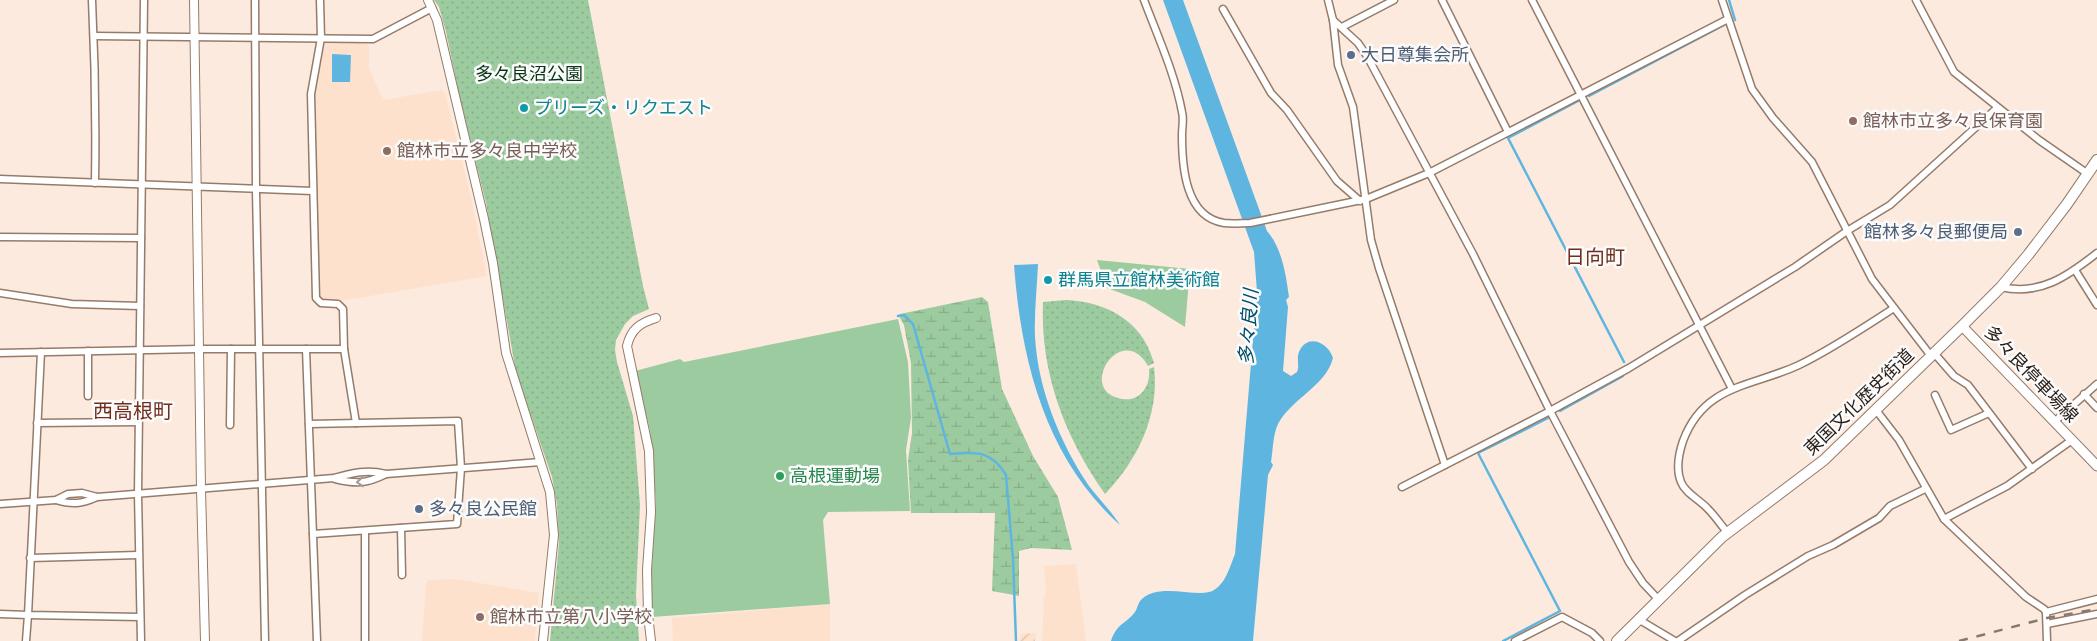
<svg xmlns="http://www.w3.org/2000/svg" width="2097" height="641" font-family="'Fira Sans Condensed','Noto Sans JP',sans-serif">
  <defs>
    <pattern id="industrial-furrows" width="10" height="10" patternUnits="userSpaceOnUse" patternTransform="scale(1.25)"><rect width="10" height="10" fill="#fee1cd"/><path d="M-1 1l2-2M0 10L10 0M9 11l2-2" fill="none" stroke="#dac1af"/></pattern>
    <pattern id="wetland-marsh" width="20" height="14" patternUnits="userSpaceOnUse" patternTransform="scale(1.25)"><rect width="20" height="14" fill="#9ccba0"/><path d="M1 5h8M5 5V1M11 12h8M15 12V8" fill="none" stroke="#86ae89"/></pattern>
    <pattern id="park-dots" width="8" height="8" patternUnits="userSpaceOnUse" patternTransform="scale(1.25)"><rect width="8" height="8" fill="#9ccba0"/><path d="M2 2h.1M6 6h.1" fill="none" stroke="#86ae89" stroke-width="1.8" stroke-linecap="round"/></pattern>
  </defs>
  <rect width="100%" height="100%" fill="#fceade"/>
  <g fill="#fee1cd">
    <polygon points="326,42 366,43 369,46 369,68 383,100 441,90 445,93 472,202 487,276 347,300 323,300 318,297 314,95 322,46"/>
    <polygon points="1076,564 1086,641 1042,641 1044,598 1046,593 1044,566"/>
    <polygon points="456,579 539,593 535,641 422,641 426,583 429,580"/>
    <polygon points="830,604 830,641 673,641 672,618"/>
  </g>
  <polygon fill="url(#industrial-furrows)" points="1036,633 1035,641 1019,641 1021,634"/>
  <g fill="#9ccba0">
    <polygon points="1097,260 1190,269 1185,327 1145,302 1107,288"/>
    <polygon points="898,319 908,362 911,418 906,450 910,511 828,512 823,520 830,604 652,617 650,599 656,503 650,430 635,371 680,359 684,362"/>
  </g>
  <polygon fill="url(#wetland-marsh)" points="982,297 988,302 1002,389 1033,456 1058,497 1072,550 1031,548 1019,551 1019,596 992,591 995,513 911,513 908,460 912,433 911,363 904,325 899,316 900,314"/>
  <g fill="url(#park-dots)">
    <polygon points="434,0 588,0 643,286 649,309 633,316 625,324 616,340 615,350 617,362 633,416 640,505 636,595 639,641 550,641 559,543 557,504 552,477 516,372 486,203 460,98 446,32 439,7"/>
    <path d="M1066,300C1106,302 1141,320 1153,360L1154,363L1148,366C1122,320 1075,391 1122,399C1140,402 1151,386 1149,369L1154,367C1160,415 1137,461 1105,494C1065,437 1040,373 1043,302Z"/>
  </g>
  <g fill="#5eb6e0">
    <path d="M1163,0H1183L1267,231C1282,248 1286,275 1289,297L1286,300L1288,307L1283,371L1291,376L1297,372C1300,365 1296,359 1299,352C1307,333 1328,342 1333,358C1326,386 1292,398 1278,424C1273,434 1273,450 1271,462L1273,465L1268,475L1253,641H1111C1117,623 1126,624 1135,612C1137,609 1138,604 1140,601C1158,580 1199,600 1214,590C1226,583 1230,566 1235,554L1257,292L1254,252Z"/>
    <polygon points="332,54 351,55 350,82 332,82"/>
    <path d="M1038,264C1037,289 1034,313 1035,337C1038,389 1060,443 1089,486C1099,499 1111,511 1120,525C1045,458 1021,360 1014,265Z"/>
  </g>
  <g fill="none" stroke-linecap="round" stroke-linejoin="round">
    <g stroke="#5eb6e0" stroke-width="2.5">
      <polyline points="1729,0 1735,20"/>
      <polyline points="1589,96 1724,25"/>
      <polyline points="1578,101 1508,138 1624,362"/>
      <path d="M898,316L904,315L913,324L950,454C976,452 991,450 1006,475L1013,559L1016,641"/>
      <polyline points="1560,411 1623,376"/>
      <polyline points="1503,641 1560,611 1478,453 1548,418"/>
    </g>
    <g stroke="#957b69" stroke-width="9">
      <g id="minor">
        <path d="M92,0C95,61 96,122 95,183"/>
        <polyline points="255,0 256,190 265,641"/>
        <polyline points="320,0 321,38 311,94 316,298 321,303 338,304 343,309 344,349 356,423"/>
        <path d="M1144,0C1158,37 1175,74 1182,112C1184,119 1182,127 1182,135C1182,166 1185,217 1224,223C1233,224 1242,223 1250,223L1366,199L1429,173L1728,19"/>
        <polyline points="1328,0 1333,20 1358,43 1367,56 1473,254 1550,411 1629,562 1643,583 1658,599"/>
        <polyline points="1442,0 1508,132"/>
        <polyline points="1532,0 1732,389"/>
        <polyline points="1722,0 1752,89 1773,118 1812,162 1872,279 1931,356"/>
        <polyline points="1916,0 1954,72 2039,140 2088,174"/>
        <polyline points="1223,9 1271,93 1287,110 1337,181 1360,201"/>
        <polyline points="1333,20 1338,65 1353,107 1371,240 1379,268 1445,465"/>
        <polyline points="1342,27 1394,0"/>
        <polyline points="94,36 373,39 432,8"/>
        <polyline points="0,179 313,191"/>
        <polyline points="0,237 141,238"/>
        <polyline points="2075,270 2097,305"/>
        <path d="M2001,287C2040,296 2068,276 2097,253"/>
        <polyline points="0,293 72,304 140,306"/>
        <polyline points="306,349 317,641"/>
        <polyline points="88,351 88,396"/>
        <polyline points="41,352 28,615 140,617"/>
        <polyline points="0,353 199,349 344,349"/>
        <polyline points="1934,353 1954,376 1968,385 2032,469"/>
        <polyline points="2084,394 2097,408"/>
        <polyline points="1935,395 1951,430 1989,413"/>
        <polyline points="1876,410 1899,440 1944,519 2026,597 2044,609 2046,612 2047,641"/>
        <polyline points="2054,422 2097,384"/>
        <polyline points="37,423 138,422"/>
        <polyline points="309,424 458,421 461,468 457,524 313,534"/>
        <polyline points="230,425 231,349"/>
        <path d="M335,479C356,484 366,484 386,474"/>
        <polyline points="1402,487 1550,411 1629,368 1795,267 1847,231 1890,205 1997,108"/>
        <path d="M56,500C72,505 82,504 97,497"/>
        <path d="M0,504L56,500L68,494L82,493L97,497L334,478C352,473 367,469 386,474L541,462"/>
        <polyline points="1944,519 2007,486 2072,440"/>
        <polyline points="401,528 402,575"/>
        <polyline points="365,531 365,641"/>
        <path d="M1727,532C1721,525 1715,516 1708,509C1700,500 1685,493 1681,482C1676,470 1679,453 1683,441C1704,384 1752,387 1799,365C1832,349 1863,328 1894,308"/>
        <polyline points="30,558 138,555"/>
        <polyline points="2046,612 2097,599"/>
        <polyline points="0,614 28,615 26,641"/>
        <polyline points="1638,619 1675,641"/>
        <polyline points="2047,624 2097,614"/>
        <polyline points="141,641 138,494 144,0"/>
        <polyline points="1515,641 1562,617 1592,633 1600,641"/>
        <polyline points="1678,641 1745,595 1808,556 1833,545 1879,518 1890,506 1925,489"/>
      </g>
    </g>
    <g stroke="#957b69" stroke-width="10">
      <g id="tertiary">
        <polyline points="194,0 201,489 205,641"/>
        <polyline points="428,0 437,20 484,219 493,263 506,353 550,492 554,535 543,641"/>
        <path d="M651,641L648,615L647,570L651,512L649,451L627,346C631,329 640,323 656,318"/>
      </g>
    </g>
    <g stroke="#957b69" stroke-width="11">
      <polyline id="secondary" points="1962,326 2097,466"/>
    </g>
    <g stroke="#957b69" stroke-width="12">
      <polyline id="trunk" points="1617,641 1722,537 1824,460 1962,326 2001,287 2028,255 2067,204 2097,160"/>
    </g>
    <use href="#minor" stroke="#fff" stroke-width="6"/>
    <use href="#tertiary" stroke="#fff" stroke-width="8"/>
    <use href="#secondary" stroke="#fff" stroke-width="9"/>
    <use href="#trunk" stroke="#fff" stroke-width="10"/>
    <polyline stroke="#87796f" stroke-width="2.5" stroke-dasharray="9 9" stroke-linecap="butt" points="1959,641 2047,618 2097,609"/>
  </g>
  <defs><path id="oneway-chevron" d="M-2-3.5L2.5 0L-2 3.5" fill="none" stroke-width="1.6" stroke-linecap="round" stroke-linejoin="round" transform="scale(1.25)"/></defs>
  <use stroke="#9f9a97" href="#oneway-chevron" transform="translate(360 482) rotate(175)"/>
  <g fill="#5c6f8a" stroke="#fbfbfb" stroke-width="2">
    <circle cx="1351" cy="55" r="5"/>
    <circle cx="2018" cy="232" r="5"/>
    <circle cx="419" cy="509" r="5"/>
  </g>
  <g fill="#0f9aa8" stroke="#fbfbfb" stroke-width="2">
    <circle cx="524" cy="108" r="5"/>
    <circle cx="1048" cy="280" r="5"/>
  </g>
  <g fill="#8d6e63" stroke="#fbfbfb" stroke-width="2">
    <circle cx="1853" cy="121" r="5"/>
    <circle cx="387" cy="151" r="5"/>
    <circle cx="480" cy="617" r="5"/>
  </g>
  <circle fill="#2e9e5b" stroke="#fbfbfb" stroke-width="2" cx="780" cy="476" r="5"/>
  <g text-anchor="middle" stroke-width="5" stroke-linejoin="round" paint-order="stroke">
    <g font-size="18" fill="#4e5e75" stroke="#fbfbfb" text-anchor="start">
      <text x="1361" y="61">大日尊集会所</text>
      <text x="2008" y="238" text-anchor="end">館林多々良郵便局</text>
      <text x="429" y="515">多々良公民館</text>
    </g>
    <g font-size="18" fill="#053611" stroke="#fbfbfb">
      <text x="529" y="80">多々良沼公園</text>
    </g>
    <g font-size="18" fill="#0d838f" stroke="#fbfbfb" text-anchor="start">
      <text x="534" y="114">プリーズ・リクエスト</text>
      <text x="1058" y="286">群馬県立館林美術館</text>
    </g>
    <g font-size="18" fill="#785e54" stroke="#fbfbfb" text-anchor="start">
      <text x="1863" y="127">館林市立多々良保育園</text>
      <text x="397" y="157">館林市立多々良中学校</text>
      <text x="490" y="623">館林市立第八小学校</text>
    </g>
    <g font-size="18" fill="#291e17" stroke="#fbfbfb">
      <text transform="translate(2031 374) rotate(46)" y="6">多々良停車場線</text>
      <text transform="translate(1859 402) rotate(-44)" y="6">東国文化歴史街道</text>
    </g>
    <g font-size="18" fill="#27864d" stroke="#fbfbfb" text-anchor="start">
      <text x="790" y="482">高根運動場</text>
    </g>
    <g font-size="19" font-style="italic" fill="#004d6a" stroke="#fbfbfb">
      <text transform="translate(1248 327) rotate(-86)" y="7">多々良川</text>
    </g>
    <g font-size="20" fill="#712e1d" stroke="#fbfbfb">
      <text x="1595" y="264">日向町</text>
      <text x="133" y="418">西高根町</text>
    </g>
  </g>
</svg>
